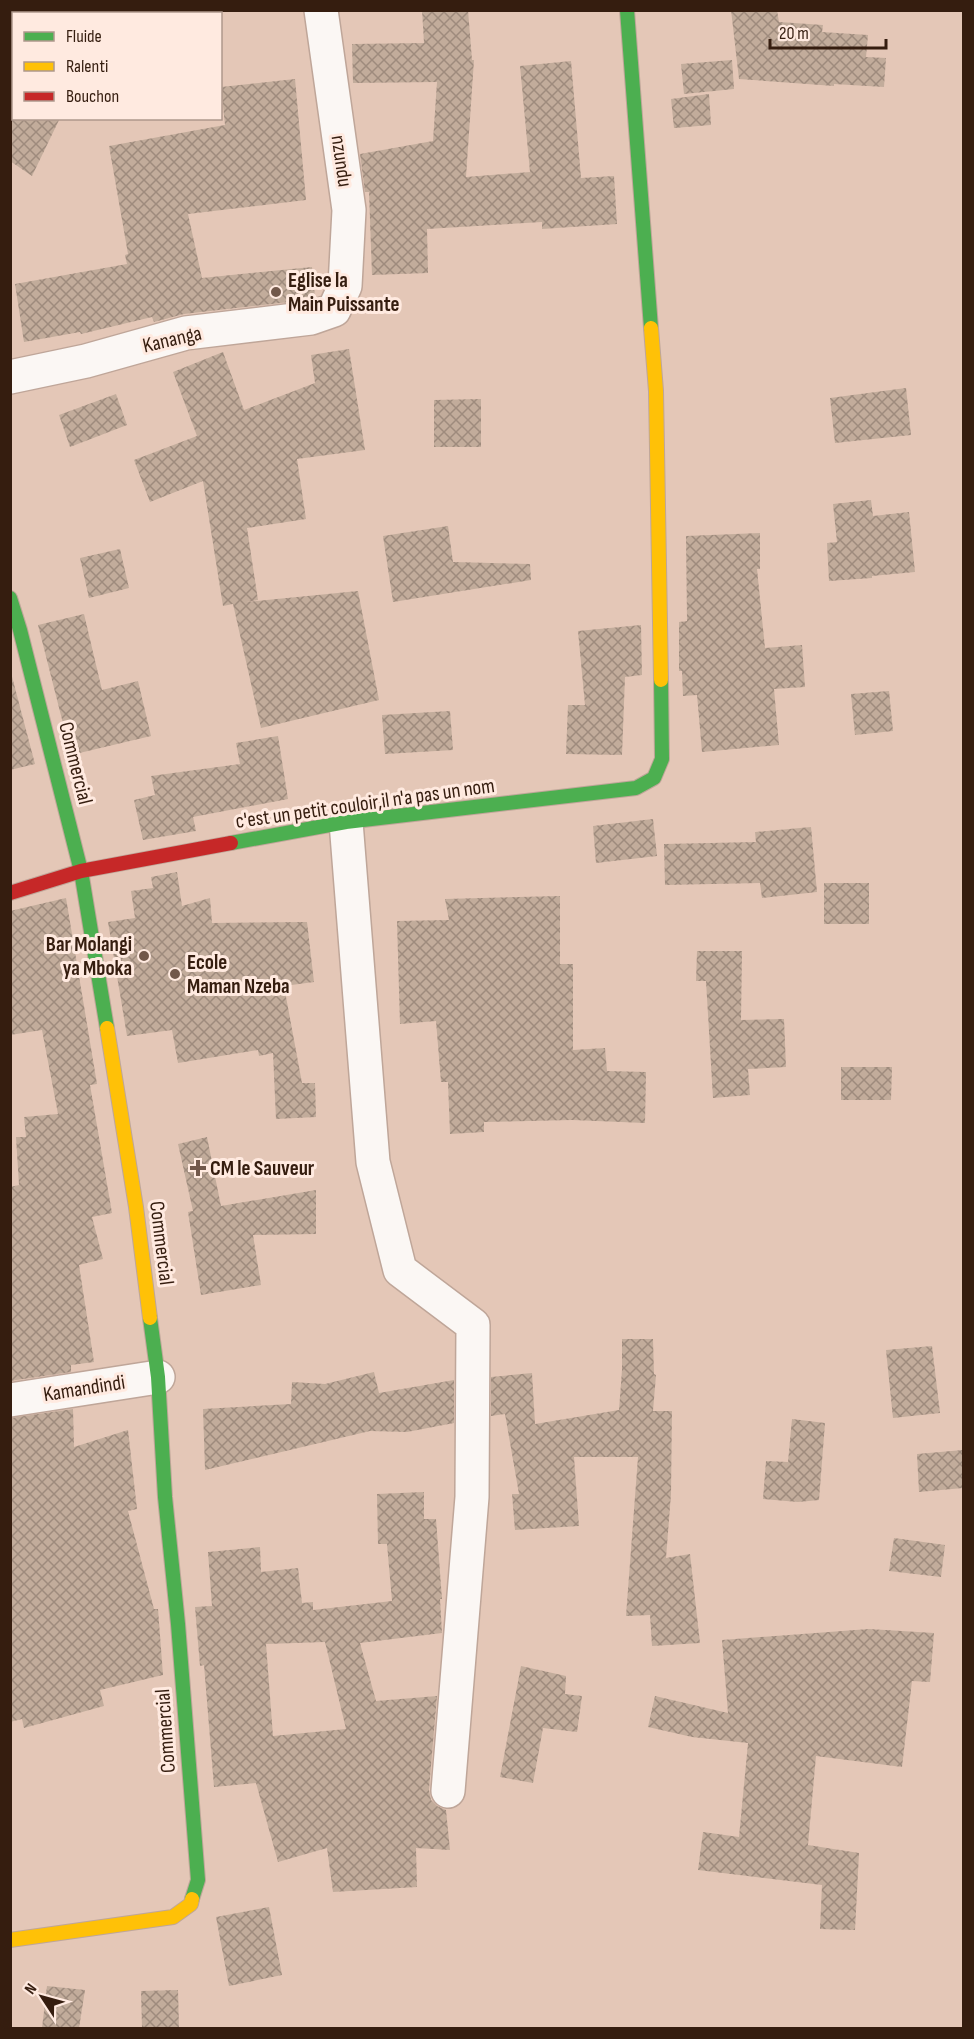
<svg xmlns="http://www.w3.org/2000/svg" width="974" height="2039" font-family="'Sofia Sans Condensed',sans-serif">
  <defs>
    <pattern id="building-cross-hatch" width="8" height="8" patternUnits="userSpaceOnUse" patternTransform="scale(1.5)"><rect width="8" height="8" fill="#c2ac9b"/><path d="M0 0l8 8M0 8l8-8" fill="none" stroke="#9e8b7d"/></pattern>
  </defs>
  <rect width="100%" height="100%" fill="#e4c7b7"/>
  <g fill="url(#building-cross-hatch)" fill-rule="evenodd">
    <polygon points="422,10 468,10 472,60 474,60 466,177 530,172 520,66 571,61 581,178 614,176 617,224 542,229 542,222 427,229 428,273 372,275 369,192 365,192 360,154 433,141 437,82 353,83 352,44 424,43"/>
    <polygon points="731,10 777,10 779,22 823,25 822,32 868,35 866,57 886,58 884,87 834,84 834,86 739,79"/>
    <polygon points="732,60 734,89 684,94 681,64"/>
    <polygon points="295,79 306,200 188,214 202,278 312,267 315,297 307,300 184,314 154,322 152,317 81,334 80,332 24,342 15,284 127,264 125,255 128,254 109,146 225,125 221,87"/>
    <polygon points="709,94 711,125 674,128 671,99"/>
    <polygon points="10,118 60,118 32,176 10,161"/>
    <polygon points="349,349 365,450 297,459 306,519 247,528 258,600 246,602 358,591 379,700 261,728 233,604 223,606 203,481 150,502 134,460 197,436 173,372 223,352 244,410 315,383 311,355"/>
    <polygon points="906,388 911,435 835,443 830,398"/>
    <polygon points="116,394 127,425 70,447 59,415"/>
    <polygon points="481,399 481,447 434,447 434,400"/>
    <polygon points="871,500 873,516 909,512 915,572 872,576 872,578 829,581 827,543 837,542 833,504"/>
    <polygon points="448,526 453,562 530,564 531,580 393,602 383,536"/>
    <polygon points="760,533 760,569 757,569 765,648 802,645 805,687 774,689 779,745 702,752 697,695 683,696 682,671 679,671 679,622 687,621 686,536"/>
    <polygon points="120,549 129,588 89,598 80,558"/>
    <polygon points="84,614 102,690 138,681 151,736 71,755 38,625"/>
    <polygon points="641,625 642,675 625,677 622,755 566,754 568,705 585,705 578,631"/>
    <polygon points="10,669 35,764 10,770"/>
    <polygon points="889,691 893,731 855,735 851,694"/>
    <polygon points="450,711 453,750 385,754 382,715"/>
    <polygon points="278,736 288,799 193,817 196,831 143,840 134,800 155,795 151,776 240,764 236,743"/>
    <polygon points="653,819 657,856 596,863 593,826"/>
    <polygon points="811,827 817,892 762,898 760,883 665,885 664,844 756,842 755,832"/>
    <polygon points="177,872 182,906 210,898 212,923 307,922 314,982 284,986 302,1083 315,1083 316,1117 276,1119 273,1053 259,1056 258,1050 178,1063 172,1030 127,1036 108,922 135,918 131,891 153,888 151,877"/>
    <rect x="824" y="883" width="45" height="41"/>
    <polygon points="560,896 560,964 573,964 573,1050 605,1048 607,1071 646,1072 645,1123 572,1120 484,1122 484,1132 450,1134 448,1082 441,1082 436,1021 400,1024 397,921 449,920 445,899"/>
    <polygon points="66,898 97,1084 90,1085 112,1213 92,1217 103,1259 79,1265 94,1362 71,1365 71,1372 10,1381 10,1187 19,1185 16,1137 26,1137 24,1117 58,1114 42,1030 10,1035 10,911"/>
    <polygon points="697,951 742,951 741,1020 784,1019 786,1067 748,1069 750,1095 713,1098 706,981 696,981"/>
    <polygon points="841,1067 892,1067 891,1100 841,1100"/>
    <polygon points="207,1137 221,1206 316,1190 316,1234 253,1235 261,1285 201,1295 188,1212 193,1211 178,1144"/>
    <polygon points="622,1339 653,1339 654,1374 656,1375 653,1411 672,1411 671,1494 666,1558 690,1554 700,1643 652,1646 650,1615 626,1616 638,1457 574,1457 579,1526 515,1530 512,1494 519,1494 505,1414 491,1416 491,1377 532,1373 535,1424 619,1410 622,1370"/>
    <polygon points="932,1346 940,1413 893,1418 886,1350"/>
    <polygon points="374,1372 379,1393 454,1380 454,1423 407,1432 370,1431 205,1470 203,1409 291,1404 292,1382 325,1384"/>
    <polygon points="73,1409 74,1447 128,1430 137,1509 128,1511 154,1609 158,1609 163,1675 100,1690 104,1706 24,1728 22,1719 10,1722 10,1418"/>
    <polygon points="792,1419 825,1423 819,1500 798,1502 763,1499 766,1461 788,1462"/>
    <polygon points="963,1450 963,1488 919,1492 917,1454"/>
    <path d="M424,1492V1519H436L442,1599H440L442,1633L360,1643L376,1701L437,1696L429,1790L431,1800L437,1806L446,1810L450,1850L416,1848L417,1887L333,1892L327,1848L278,1862L256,1783L214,1787L204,1665L200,1666L195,1607L212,1606L208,1552L260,1547L261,1572L298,1568L302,1603L313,1602V1610L392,1601L387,1544H378L377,1494ZM325,1642L346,1729L273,1736L266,1644Z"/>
    <polygon points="894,1538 945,1545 941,1577 889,1571"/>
    <polygon points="869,1629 934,1633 930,1682 912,1681 902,1767 816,1756 808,1845 859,1853 855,1930 820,1929 822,1885 698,1870 703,1832 739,1837 748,1743 692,1737 648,1727 655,1696 728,1713 722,1640"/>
    <polygon points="521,1666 566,1676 565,1694 582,1696 577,1732 543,1728 533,1783 500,1777"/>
    <polygon points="269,1907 282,1975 229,1986 216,1917"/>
    <polygon points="47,1986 85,1990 79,2028 42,2028"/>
    <polygon points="178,1990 179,2028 142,2028 141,1991"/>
  </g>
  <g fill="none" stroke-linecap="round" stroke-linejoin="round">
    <g stroke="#bfa699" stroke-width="36">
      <g id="street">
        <polyline points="10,377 86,361 186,333 311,318 334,310 345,286 349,210 321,10"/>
        <polyline points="346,822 373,1162 400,1270 473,1325 472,1497 448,1791"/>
        <polyline points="10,1400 158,1377"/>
      </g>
    </g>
    <g stroke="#bfa699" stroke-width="16">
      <g id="fast">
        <polyline points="627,10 651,328"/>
        <polyline points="10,598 20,630 81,871 107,1028"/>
        <polyline points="231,843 346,822 636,788 654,778 662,759 661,680"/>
        <polyline points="150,1318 158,1377 165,1497 178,1624 198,1880 192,1899"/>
      </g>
    </g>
    <g stroke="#bfa699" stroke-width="16">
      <g id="slow">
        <polyline points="651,328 656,391 661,680"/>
        <polyline points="107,1028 136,1207 150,1318"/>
        <polyline points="10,1940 173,1917 191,1904 192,1899"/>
      </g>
    </g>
    <g stroke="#bfa699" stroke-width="16">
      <polyline id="jam" points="10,893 81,871 231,843"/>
    </g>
    <use href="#street" stroke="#fbf7f4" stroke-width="33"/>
    <use href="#fast" stroke="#4caf50" stroke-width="14"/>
    <use href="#slow" stroke="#ffc107" stroke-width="14"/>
    <use href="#jam" stroke="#c62828" stroke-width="14"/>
  </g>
  <g fill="#72584a" stroke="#ffeae0" stroke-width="2">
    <circle cx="276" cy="292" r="6"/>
    <circle cx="144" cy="956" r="6"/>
    <circle cx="175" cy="974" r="6"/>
    <path d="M195 1159h6v6h6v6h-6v6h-6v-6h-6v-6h6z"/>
  </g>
  <g text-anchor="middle" stroke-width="6" stroke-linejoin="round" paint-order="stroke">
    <g font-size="21" fill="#351d0f" stroke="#ffeae0">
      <text transform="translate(342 161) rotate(82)" y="7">nzundu</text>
      <text transform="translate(172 339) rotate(-13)" y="7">Kananga</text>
      <text transform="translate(76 763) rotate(76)" y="7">Commercial</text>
      <text transform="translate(365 803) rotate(-8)" y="7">c'est un petit couloir,il n'a pas un nom</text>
      <text transform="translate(162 1243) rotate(83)" y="7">Commercial</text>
      <text transform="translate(84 1388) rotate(-9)" y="7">Kamandindi</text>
      <text transform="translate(165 1731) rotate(-94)" y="7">Commercial</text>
    </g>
    <g font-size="21" font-weight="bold" fill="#351d0f" stroke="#ffeae0" text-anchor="start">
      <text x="288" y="287">Eglise la<tspan x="288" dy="24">Main Puissante</tspan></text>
      <text x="132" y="951" text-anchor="end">Bar Molangi<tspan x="132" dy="24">ya Mboka</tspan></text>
      <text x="187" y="969">Ecole<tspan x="187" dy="24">Maman Nzeba</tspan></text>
      <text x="210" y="1175">CM le Sauveur</text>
    </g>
  </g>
  <rect width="974" height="2039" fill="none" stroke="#351d0f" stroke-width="24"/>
  <rect x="12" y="12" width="210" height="108" fill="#ffeae0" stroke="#ae988c" stroke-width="1.5"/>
  <rect x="24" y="32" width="30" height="9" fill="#4caf50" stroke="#ae988c" stroke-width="1.5"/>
  <text x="66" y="42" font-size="18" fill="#351d0f">Fluide</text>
  <rect x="24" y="62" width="30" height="9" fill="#ffc107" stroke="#ae988c" stroke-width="1.5"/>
  <text x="66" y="72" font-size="18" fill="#351d0f">Ralenti</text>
  <rect x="24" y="92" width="30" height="9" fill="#c62828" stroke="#ae988c" stroke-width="1.5"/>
  <text x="66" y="102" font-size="18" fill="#351d0f">Bouchon</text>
  <g transform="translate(42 1997) rotate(306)" stroke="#ffeae0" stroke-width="4.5" paint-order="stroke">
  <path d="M0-4.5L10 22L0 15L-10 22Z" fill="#351d0f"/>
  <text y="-9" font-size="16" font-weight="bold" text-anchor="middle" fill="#351d0f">N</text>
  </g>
  <path d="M770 39v9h116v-9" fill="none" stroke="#351d0f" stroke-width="3"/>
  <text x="779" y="39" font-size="18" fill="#351d0f" stroke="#ffeae0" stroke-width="4.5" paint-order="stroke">20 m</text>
</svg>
